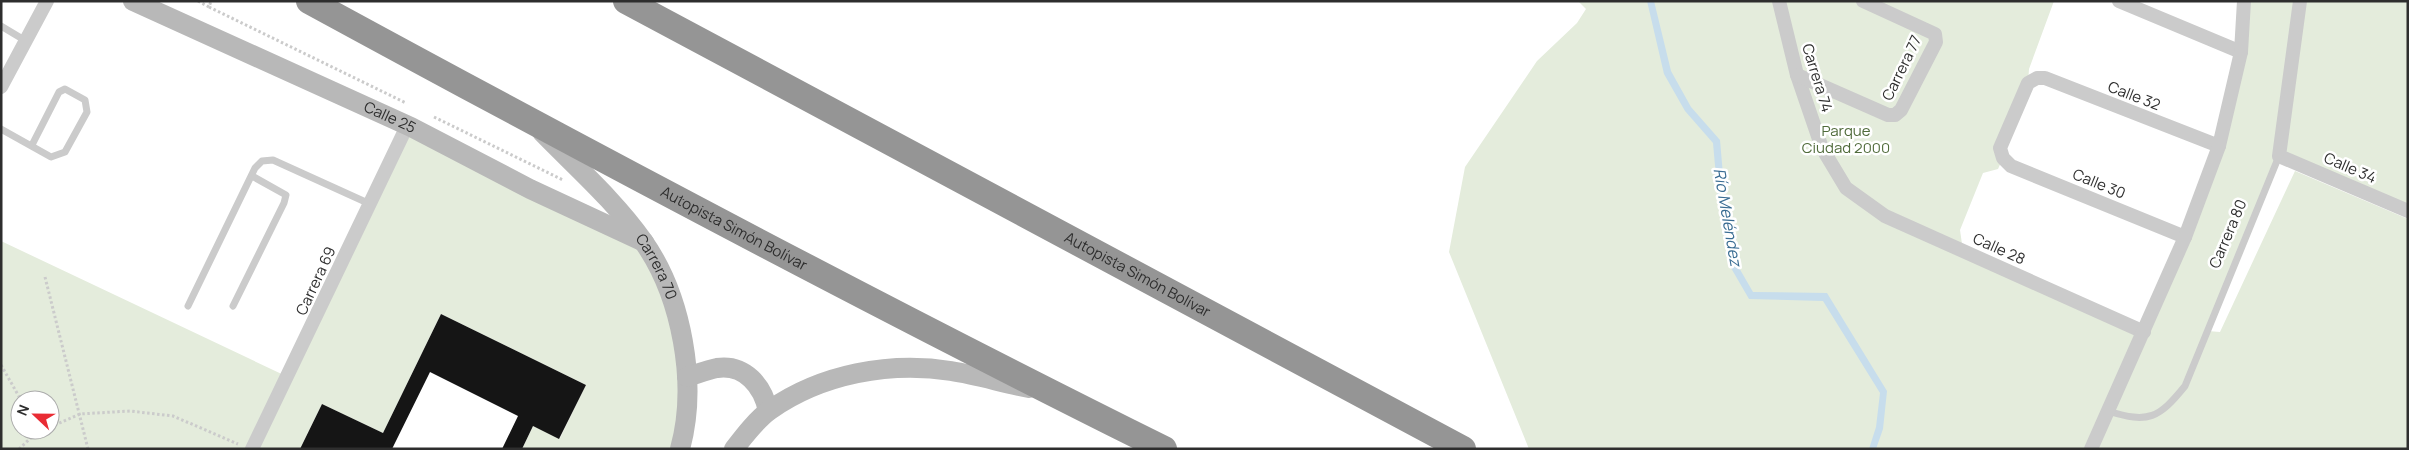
<svg xmlns="http://www.w3.org/2000/svg" width="2409" height="450" font-family="Manrope,sans-serif">
  <rect width="100%" height="100%" fill="#fff"/>
  <g fill="#e4ecdc" fill-rule="evenodd">
    <polygon points="1578,1 2054,1 2029,69 2028,83 2003,158 1998,169 1983,173 1960,230 1963,251 2144,332 2219,146 2244,1 2408,1 2408,211 2279,156 2208,331 2220,332 2295,171 2408,219 2408,449 1529,449 1449,252 1465,167 1537,61 1577,23 1586,9"/>
    <path d="M411,127L644,242L681,330L680,449H522L533,426L560,438L586,385L441,314L383,433L322,404L300,449H1V241L288,377ZM20,400H50V430H20Z"/>
  </g>
  <polygon fill="#c7ddec" points="1647,1 1654,1 1671,71 1691,107 1720,140 1725,198 1738,266 1753,292 1827,293 1887,391 1883,429 1876,449 1869,449 1876,427 1880,393 1823,301 1749,299 1731,268 1718,199 1713,143 1685,111 1664,74"/>
  <polygon fill="#151515" points="441,314 586,385 559,439 533,426 522,449 502,449 518,416 430,372 392,449 300,449 322,404 383,433"/>
  <g fill="none" stroke-linecap="round" stroke-linejoin="round">
    <g stroke="#cbcbcb" stroke-width="3" stroke-dasharray="2.5 2.5" stroke-linecap="butt">
      <polyline points="198,1 209,7 211,1"/>
      <polyline points="209,7 406,103"/>
      <polyline points="434,117 563,180"/>
      <polyline points="45,277 88,449"/>
      <polyline points="1,365 21,400"/>
      <polyline points="50,427 80,414 130,411 173,416 238,444"/>
      <polyline points="19,449 36,433 43,430"/>
    </g>
    <g stroke="#cbcbcb" stroke-width="7">
      <polyline points="1,26 26,41"/>
      <polyline points="1,129 51,157 65,152 87,112 85,100 65,89 59,92 32,145"/>
      <polyline points="188,306 255,168 262,161 273,160 370,204"/>
      <polyline points="233,306 284,203 286,195 252,176"/>
      <path d="M2108,411C2149,424 2159,418 2185,386L2279,156"/>
    </g>
    <g stroke="#cbcbcb" stroke-width="14">
      <polyline points="1779,1 1797,75 1822,148 1846,188 1885,216 2144,332"/>
      <polyline points="2119,1 2241,52"/>
      <polyline points="2300,1 2279,156 2408,211"/>
      <polyline points="1797,75 1888,115 1895,115 1901,110 1936,42 1935,34 1863,1"/>
      <polyline points="1,87 47,1"/>
      <polyline points="2185,237 2011,166 2003,158 2000,148 2028,83 2037,78 2045,78 2219,146"/>
      <polyline points="252,449 407,126"/>
      <polyline points="2091,449 2185,237 2219,146 2241,52 2244,1"/>
    </g>
    <g stroke="#b8b8b8" stroke-width="20">
      <path id="s1" d="M133,1L411,127L530,189L644,242"/>
      <path id="s2" d="M542,132C576,167 615,201 643,241C682,296 698,384 680,449"/>
      <path d="M687,377C697,374 707,370 717,368C745,364 763,386 768,411"/>
      <path d="M734,449C744,436 757,419 770,410C821,374 890,361 951,371C977,375 1003,383 1029,388"/>
    </g>
    <g stroke="#959595" stroke-width="26">
      <path id="s3" d="M309,1C592,155 876,306 1164,449"/>
      <path id="s4" d="M626,1L1463,449"/>
    </g>
  </g>
  <g text-anchor="middle" stroke-width="5" stroke-linejoin="round" paint-order="stroke">
    <g font-size="15" fill="#2e2e2e" stroke="#fff">
      <text transform="translate(1902 68) rotate(-64)" y="5">Carrera 77</text>
      <text transform="translate(1817 78) rotate(73)" y="5">Carrera 74</text>
      <text transform="translate(2134 96) rotate(21)" y="5">Calle 32</text>
      <text dy="5" stroke="none"><textPath href="#s1" startOffset="282">Calle 25</textPath></text>
      <text transform="translate(2350 168) rotate(23)" y="5">Calle 34</text>
      <text transform="translate(2099 184) rotate(22)" y="5">Calle 30</text>
      <text dy="5" stroke="none"><textPath href="#s3" startOffset="482">Autopista Simón Bolívar</textPath></text>
      <text transform="translate(2228 234) rotate(-67)" y="5">Carrera 80</text>
      <text transform="translate(1999 249) rotate(24)" y="5">Calle 28</text>
      <text dy="5" stroke="none"><textPath href="#s2" startOffset="178">Carrera 70</textPath></text>
      <text dy="5" stroke="none"><textPath href="#s4" startOffset="580">Autopista Simón Bolívar</textPath></text>
      <text transform="translate(316 281) rotate(-65)" y="5">Carrera 69</text>
    </g>
    <g font-size="15" fill="#506b3b" stroke="#fff">
      <text x="1846" y="136">Parque<tspan x="1846" dy="17">Ciudad 2000</tspan></text>
    </g>
    <g font-size="16" font-style="italic" fill="#3a6d93" stroke="#fff">
      <text transform="translate(1728 217) rotate(80)" y="6">Río Meléndez</text>
    </g>
  </g>
  <rect width="2409" height="450" fill="none" stroke="#2e2e2e" stroke-width="5"/>
  <g transform="translate(35 415) rotate(292)"><circle r="24" fill="#ffffff" stroke="#ababab"/>
  <path d="M0-4L9 19L0 12L-9 19Z" fill="#e92c34"/>
  <text y="-8" font-size="14" font-weight="bold" text-anchor="middle" fill="#2e2e2e">N</text>
  </g>
</svg>
